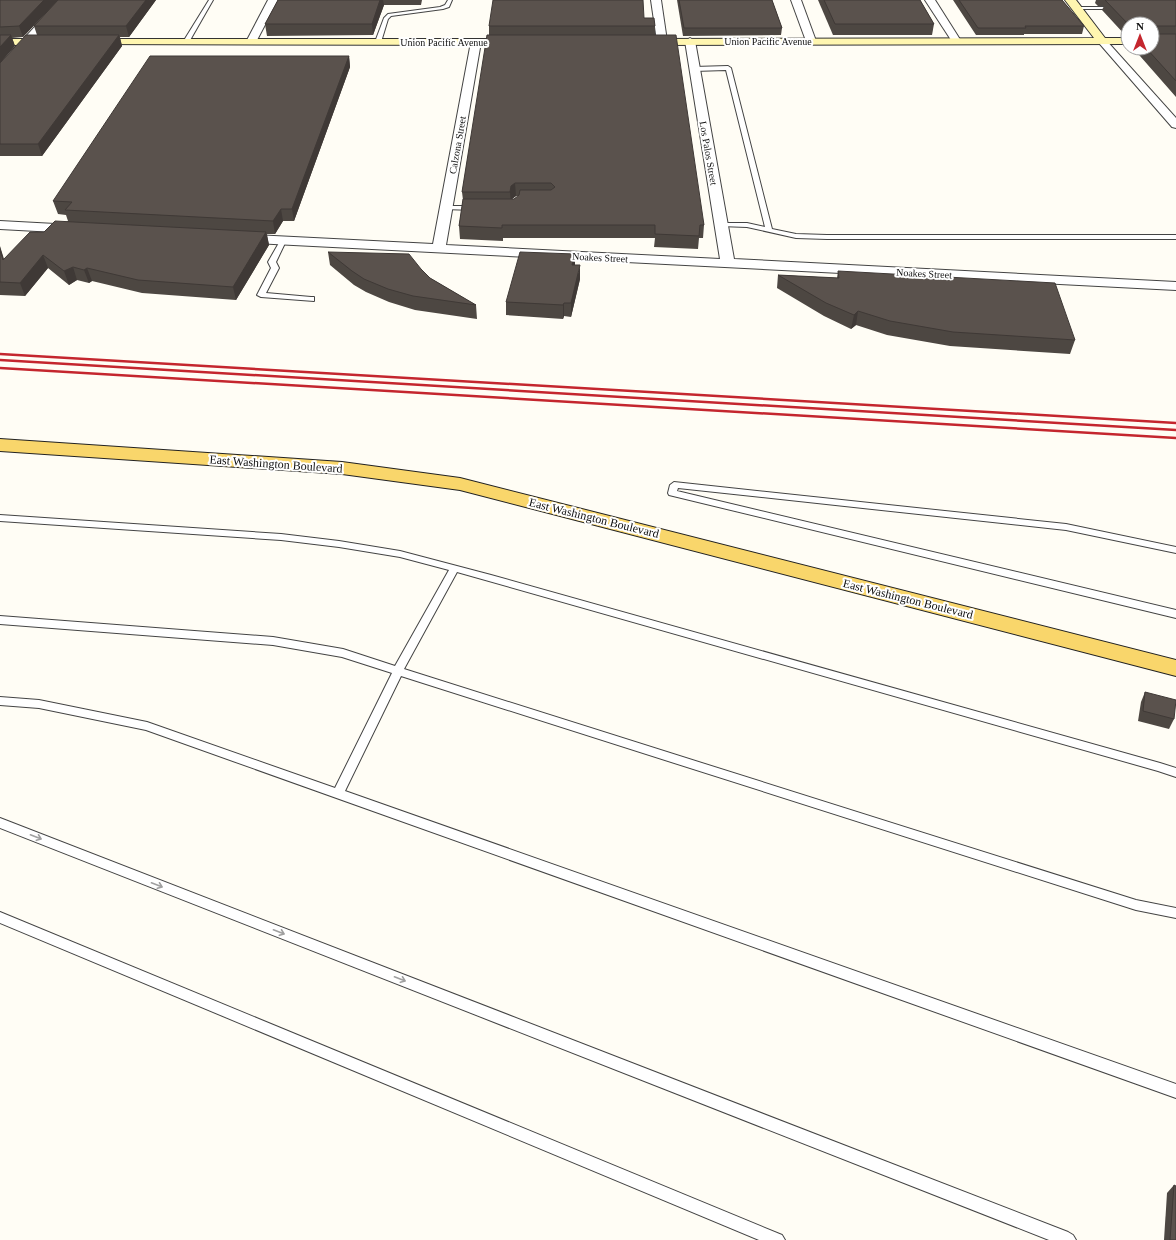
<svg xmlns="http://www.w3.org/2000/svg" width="1176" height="1240" font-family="Georgia,serif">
  <rect width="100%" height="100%" fill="#fffdf5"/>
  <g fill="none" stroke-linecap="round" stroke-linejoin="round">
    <g stroke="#444" stroke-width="2">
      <g id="lane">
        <polygon points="209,0 213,0 189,42 184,43 183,42"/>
        <polygon points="448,0 452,0 449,7 443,9 391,16 388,19 381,42 378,44 375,42 384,18 388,14 440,7 445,5"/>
        <polygon points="1075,7 1115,7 1117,8 1115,9 1077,9"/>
        <polygon points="728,66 731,68 772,229 796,234 827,235 1176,235 1176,239 827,239 796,238 747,227 720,226 720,224 722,223 747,223 765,227 726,70 694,71 691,69 694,67"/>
        <polygon points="446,206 474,206 477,208 474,210 444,209 443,208"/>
        <polygon points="283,239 286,241 276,262 279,268 266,293 311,297 314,297 314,301 261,297 257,295 271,268 268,262 280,241"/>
        <polygon points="674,482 1066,524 1176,547 1176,553 1066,530 678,488 677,491 1176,610 1176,618 669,495 668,493 670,485"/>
        <polygon points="0,515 281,534 339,541 400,551 491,575 1160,763 1176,768 1176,777 1158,771 457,572 404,669 1136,900 1176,908 1176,918 1136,910 401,676 345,791 1176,1084 1176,1098 146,730 39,708 0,705 0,697 39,700 147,722 335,788 392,673 342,657 273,645 0,624 0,616 273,637 343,649 395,666 449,570 400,557 339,547 281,540 0,521"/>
        <polygon points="0,818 1068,1232 1073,1235 1076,1240 1049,1240 0,828"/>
        <polygon points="0,912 782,1235 785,1240 759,1240 0,923"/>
      </g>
    </g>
    <g stroke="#444" stroke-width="2">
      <g id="street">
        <polygon points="59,0 69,0 4,73 0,74 0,65"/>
        <polygon points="268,0 278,0 256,42 254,44 248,44 246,42"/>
        <polygon points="651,0 661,0 667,41 665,43 662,44 657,41"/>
        <polygon points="791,0 801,0 816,41 814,43 811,44 806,41"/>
        <polygon points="925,0 935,0 961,41 959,43 953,43"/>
        <polygon points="690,38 695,41 734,259 1176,282 1176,290 235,242 230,241 229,238 230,235 235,234 433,244 471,42 476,39 481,42 446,245 720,259 685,41"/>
        <polygon points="1102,38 1105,39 1176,118 1176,128 1172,127 1099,43 1097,41 1099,39"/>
        <polygon points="0,221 74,225 79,226 80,229 79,232 74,233 0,229"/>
      </g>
    </g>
    <g stroke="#333" stroke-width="2">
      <g id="secondary">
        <polygon points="1065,0 1076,0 1105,38 1128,38 1128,44 647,45 643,44 641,42 643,40 647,39 1094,38"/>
        <polygon points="0,39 51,39 55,40 57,42 55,44 51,45 0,45"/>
        <polygon points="91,39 517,39 521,40 523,42 521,44 517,45 87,44 85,42 87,40"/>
      </g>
    </g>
    <g stroke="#222" stroke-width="2">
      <polygon id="primary" points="0,439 342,462 460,478 1176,660 1176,676 460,490 342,474 0,451"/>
    </g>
    <use href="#lane" fill="#fff" fill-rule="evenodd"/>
    <use href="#street" fill="#fff" fill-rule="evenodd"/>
    <use href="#secondary" fill="#fff6b0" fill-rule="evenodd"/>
    <use href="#primary" fill="#f9d66b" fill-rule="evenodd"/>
    <g stroke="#c4262e" stroke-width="2.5">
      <polyline points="0,354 1176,423"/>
      <polyline points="0,360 1176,430"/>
      <polyline points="0,368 1176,438"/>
    </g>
  </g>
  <g fill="#4d4742" fill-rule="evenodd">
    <polygon points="0,0 58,0 23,37 12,38 15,46 0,63 1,62 37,35 34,26 58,0 156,0 129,37 120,37 122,46 42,156 0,156"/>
    <polygon points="278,0 422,0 421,5 384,5 373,35 267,36 265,24"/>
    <polygon points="677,0 772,0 782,28 781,35 683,36"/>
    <polygon points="818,0 920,0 934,24 932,35 833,35"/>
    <polygon points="953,0 1062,0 1084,26 1082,34 1024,34 1024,35 976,35"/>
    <polygon points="1096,0 1176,0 1176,97 1133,48 1152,48 1152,24 1128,24 1128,37 1126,36 1102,10 1104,6 1098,6 1095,3"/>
    <path d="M644,18L655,26V35L704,225L703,238H699L698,249L654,247L655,238H503V241L460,239L459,226L463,200L462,192L489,35V26ZM516,196H519L514,199H512Z"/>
    <polygon points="349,56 350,67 294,221 283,221 275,234 267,234 269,245 236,300 142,293 92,281 89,283 77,280 69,285 48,268 25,296 0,295 0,246 4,259 44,232 68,221 66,215 58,214 53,201"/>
    <polygon points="328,252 421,269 430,278 476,305 477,319 415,310 389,302 366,292 354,285 330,265"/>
    <polygon points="575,254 575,265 580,279 571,317 564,316 563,319 506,315 506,302"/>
    <polygon points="838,271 1075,340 1070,354 950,346 887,335 856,325 851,329 824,316 777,288 778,275 837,278"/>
    <polygon points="1145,692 1174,719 1169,729 1138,721 1141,702"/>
    <polygon points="1174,1185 1176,1240 1164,1240 1167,1193"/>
  </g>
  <g fill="#3f3936">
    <polygon points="44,0 58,0 23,37 19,26"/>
    <polygon points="146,0 156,0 129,37 126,26"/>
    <polygon points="380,0 383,0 384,5 373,35 372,24"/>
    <polygon points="11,35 15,46 0,63 0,47"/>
    <polygon points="119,35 122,46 42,156 38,144"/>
    <polygon points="349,56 350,67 294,221 292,209"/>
    <polygon points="515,183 516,196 512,199 511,204 510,192 511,186"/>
    <polygon points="281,209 283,221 275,234 273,221"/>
    <polygon points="266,232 269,245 236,300 233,287"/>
    <polygon points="0,246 0,247 8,274 3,260 0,250"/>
    <polygon points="575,254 575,268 572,265"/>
    <polygon points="43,255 48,268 25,296 20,283"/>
    <polygon points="580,265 580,279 571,317 571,303"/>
    <polygon points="73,267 77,280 69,285 64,271"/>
    <polygon points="87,268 92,281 89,283 84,270"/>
    <polygon points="564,303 564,316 563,319 563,305"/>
    <polygon points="858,311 856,325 851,329 854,315"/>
  </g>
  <g fill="#5a524d" stroke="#3f3936">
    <polygon points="0,0 44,0 19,26 0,27"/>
    <polygon points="58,0 146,0 126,26 34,26"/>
    <polygon points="278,0 380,0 372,24 265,24"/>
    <polygon points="493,0 643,0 644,18 654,18 655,26 489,26"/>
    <polygon points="679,0 772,0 782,28 684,28"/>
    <polygon points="824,0 920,0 934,24 835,24"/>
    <polygon points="959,0 1062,0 1084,26 1025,26 1026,28 978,28"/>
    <polygon points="1105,0 1176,0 1176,26 1155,26 1154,27 1156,34 1176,34 1176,81 1146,48 1152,48 1152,24 1128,24"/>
    <polygon points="0,35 11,35 0,47"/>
    <polygon points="26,35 119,35 38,144 0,144 0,63 1,62"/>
    <polygon points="487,35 676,35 704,225 700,225 699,236 655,234 655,225 502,225 502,228 459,226 463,199 514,199 519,195 520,190 551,190 555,187 551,183 515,183 511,186 510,192 462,192"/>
    <polygon points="150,56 349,56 292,209 281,209 273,221 65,210 72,202 53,201"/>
    <polygon points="55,221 266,232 233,287 138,280 87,268 84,270 73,267 64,271 43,255 20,283 0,282 0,250 3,260 30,232 44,232"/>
    <polygon points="328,252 409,254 421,269 430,278 476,305 413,296 388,289 364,279 352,271"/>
    <polygon points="520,252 575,254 572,265 580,265 571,303 564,303 563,305 506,302"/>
    <polygon points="838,271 1055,283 1075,340 953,332 890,321 858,311 854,315 826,303 778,275 839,278"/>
    <polygon points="1145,692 1176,700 1174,719 1143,711"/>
    <polygon points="1174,1185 1176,1186 1176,1240 1170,1240"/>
  </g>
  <defs><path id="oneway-shaft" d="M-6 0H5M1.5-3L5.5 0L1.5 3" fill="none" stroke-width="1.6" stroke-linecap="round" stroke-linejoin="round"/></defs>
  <g stroke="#a0a0a0">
    <use href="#oneway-shaft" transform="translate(36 837) rotate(21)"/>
    <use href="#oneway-shaft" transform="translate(157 885) rotate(21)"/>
    <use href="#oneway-shaft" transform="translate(279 932) rotate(21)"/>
    <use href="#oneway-shaft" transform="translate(400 979) rotate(21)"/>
  </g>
  <g text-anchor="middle" stroke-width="4" stroke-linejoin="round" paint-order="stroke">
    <g font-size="10" fill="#111" stroke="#fff">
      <text x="768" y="45">Union Pacific Avenue</text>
      <text x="444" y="46">Union Pacific Avenue</text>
      <text transform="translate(457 145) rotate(-80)" y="4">Calzona Street</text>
      <text transform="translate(709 153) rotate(80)" y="4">Los Palos Street</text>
      <text transform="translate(600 257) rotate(3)" y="4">Noakes Street</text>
      <text transform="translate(924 273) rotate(3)" y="4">Noakes Street</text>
    </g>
    <g font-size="12" fill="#111" stroke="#fff">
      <text transform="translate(276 464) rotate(4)" y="4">East Washington Boulevard</text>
      <text transform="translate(594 518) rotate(14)" y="4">East Washington Boulevard</text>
      <text transform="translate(908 599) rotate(14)" y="4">East Washington Boulevard</text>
    </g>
  </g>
  <g transform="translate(1140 36)"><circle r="19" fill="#ffffff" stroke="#a0a0a0"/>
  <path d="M0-3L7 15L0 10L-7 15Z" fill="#c4262e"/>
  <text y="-6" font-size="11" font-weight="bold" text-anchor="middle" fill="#111111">N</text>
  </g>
</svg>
